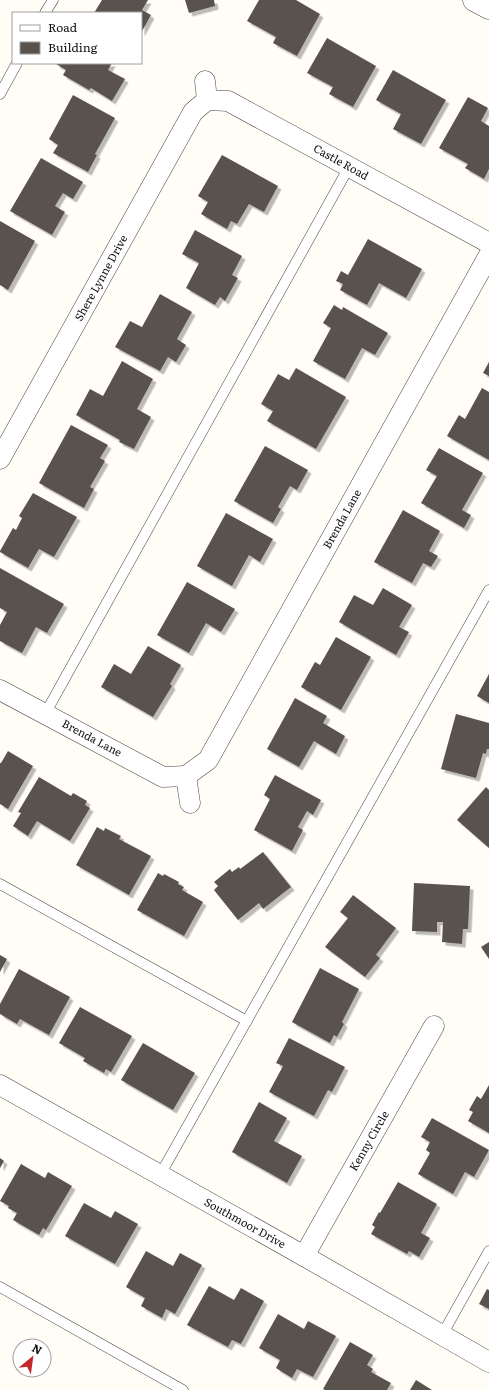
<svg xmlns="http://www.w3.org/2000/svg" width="489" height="1390" font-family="Literata,serif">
  <defs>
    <filter id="shadow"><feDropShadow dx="3.5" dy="3.5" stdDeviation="0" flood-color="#0004"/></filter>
  </defs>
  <rect width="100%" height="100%" fill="#fffdf5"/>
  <g fill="#5a524d" filter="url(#shadow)">
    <polygon points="102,0 148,0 142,10 151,15 141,33 141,13 94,13"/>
    <polygon points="185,0 214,0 215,6 189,13"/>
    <polygon points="259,0 296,0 320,14 297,56 273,43 276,37 247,21"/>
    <polygon points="327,38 376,66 353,107 329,94 333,87 307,73"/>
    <polygon points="56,63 112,63 108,70 125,79 112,101 91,88 89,90 63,75 66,70 56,64"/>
    <polygon points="393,70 446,100 421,144 393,129 401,114 376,100"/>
    <polygon points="73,95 115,118 95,154 97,155 88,172 53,153 58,145 49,139"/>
    <polygon points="468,97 488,108 481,121 489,126 489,169 484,179 465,168 468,164 439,148"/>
    <polygon points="222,155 278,186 264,212 249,204 237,224 231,221 227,229 201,214 208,202 198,196"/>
    <polygon points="41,158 83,182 73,199 63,193 55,206 65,212 52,235 10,211"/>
    <polygon points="0,221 35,241 8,290 0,285"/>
    <polygon points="195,230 242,256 232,275 238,278 225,301 220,297 215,305 186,288 199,263 182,254"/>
    <polygon points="368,239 422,269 406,298 379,283 367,305 340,290 343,284 336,281 341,271 348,275"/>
    <polygon points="160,294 192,312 177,339 186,345 176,362 168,357 160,371 115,347 130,321 142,327"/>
    <polygon points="334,305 342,310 343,307 388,333 375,355 362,348 345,379 313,361 331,328 323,323"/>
    <polygon points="122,361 153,379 137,409 151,417 134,449 119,442 120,440 76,415 90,389 103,396"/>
    <polygon points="489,362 489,376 483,373"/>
    <polygon points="296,368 346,397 316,449 267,421 273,411 261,404 278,374 289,380"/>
    <polygon points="482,388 489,392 489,460 447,436 459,415 465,419"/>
    <polygon points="71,425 108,445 100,458 105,461 90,487 94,489 84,508 39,483"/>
    <polygon points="265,446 308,470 297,490 290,486 278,507 281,509 273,523 234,501"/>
    <polygon points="439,448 483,473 462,510 471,515 464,528 421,503 437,476 426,470"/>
    <polygon points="33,493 77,517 54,557 39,549 28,568 0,552 0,551 13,528 16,530 22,518 19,516"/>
    <polygon points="403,510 440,531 429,551 438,556 431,567 423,563 412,583 374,562"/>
    <polygon points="226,513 273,539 260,562 249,555 232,586 197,566"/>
    <polygon points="0,568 64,604 47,633 36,627 22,653 0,641 0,625 7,612 0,608"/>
    <polygon points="187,582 235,609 221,632 206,623 189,653 157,635"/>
    <polygon points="383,588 412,605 399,627 409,632 396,655 339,622 354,595 373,605"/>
    <polygon points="336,637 371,657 341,710 301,687 315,662 320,665"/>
    <polygon points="148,646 181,665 170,684 172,686 153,717 101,687 114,664 131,674"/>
    <polygon points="489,674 489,703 477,696"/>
    <polygon points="295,698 327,716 323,723 345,736 336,754 314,741 299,767 267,749"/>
    <polygon points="456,714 489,723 489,749 487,749 486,754 483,753 476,778 441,769"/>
    <polygon points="8,751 33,766 8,809 0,804 0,763 1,763"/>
    <polygon points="275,775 321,800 313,815 307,811 298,827 303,830 292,851 254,830 270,799 264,795"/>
    <polygon points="39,777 71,796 73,793 87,801 85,805 90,808 70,841 37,821 28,836 13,826 21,813 18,812"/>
    <polygon points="486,787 489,790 489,848 457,820"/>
    <polygon points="97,827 104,831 105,828 121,836 119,839 151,856 129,895 76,865"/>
    <polygon points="263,852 291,887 263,909 259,903 238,920 214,890 218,886 214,882 230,869 232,872 239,867 240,869"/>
    <polygon points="158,873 163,876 164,874 179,882 178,884 184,887 182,890 203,902 184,936 137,910"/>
    <polygon points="414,883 470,886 468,929 463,929 462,944 442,942 443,922 437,922 437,932 412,931"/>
    <polygon points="353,895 396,928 376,955 380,958 365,977 325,947 348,918 340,912"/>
    <polygon points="489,942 489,959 481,947"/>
    <polygon points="0,955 7,959 0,972"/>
    <polygon points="320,968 359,989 342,1022 344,1024 337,1037 334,1035 330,1043 292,1022"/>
    <polygon points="19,969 70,997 49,1035 20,1019 17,1024 0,1014 0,1004"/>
    <polygon points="80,1007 132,1036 111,1072 106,1069 104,1073 83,1061 85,1058 59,1043"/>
    <polygon points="289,1038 345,1067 332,1092 328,1090 314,1116 269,1092 283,1066 276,1063"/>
    <polygon points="143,1043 195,1073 173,1110 121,1080"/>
    <polygon points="489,1085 489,1133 468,1121 473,1112 469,1110 477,1096 481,1099"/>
    <polygon points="259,1102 287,1118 274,1141 302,1156 287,1183 232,1152"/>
    <polygon points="432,1118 489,1150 474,1177 465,1172 453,1194 418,1174 430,1153 426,1150 430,1142 421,1137"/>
    <polygon points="0,1158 4,1161 0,1168"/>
    <polygon points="21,1164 45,1178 48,1172 72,1186 46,1230 43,1228 39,1235 13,1220 17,1213 8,1208 9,1206 0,1201"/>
    <polygon points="398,1182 437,1204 421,1233 430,1238 419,1257 409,1251 407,1254 371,1234 375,1227 372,1225 379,1212 380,1213"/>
    <polygon points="84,1203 111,1218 115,1211 138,1224 115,1264 65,1236"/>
    <polygon points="146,1251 173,1266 180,1253 202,1265 175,1314 166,1309 162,1318 141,1306 145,1298 126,1287"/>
    <polygon points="209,1286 234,1300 241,1288 264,1301 241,1344 232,1340 228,1347 187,1325"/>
    <polygon points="487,1289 489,1290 489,1309 479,1304"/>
    <polygon points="278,1314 304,1329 308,1321 336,1336 313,1377 297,1369 292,1378 276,1368 280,1360 259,1348"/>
    <polygon points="350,1342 373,1355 367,1365 373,1369 371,1372 391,1383 387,1390 325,1390 323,1389"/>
    <polygon points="416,1380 432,1390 410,1390"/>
  </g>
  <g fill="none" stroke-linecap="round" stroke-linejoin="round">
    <g stroke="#444" stroke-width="11">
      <g id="service">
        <polyline points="45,13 53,0"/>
        <polyline points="0,94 17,63"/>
        <polyline points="45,714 349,167"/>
        <polyline points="0,884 247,1021"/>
        <polyline points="160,1175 489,590"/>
        <polyline points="0,1287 183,1390"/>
        <polyline points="442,1335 489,1251"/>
      </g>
    </g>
    <g stroke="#444" stroke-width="21">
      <g id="minor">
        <polyline points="205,81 207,100 228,101 489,243"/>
        <polyline points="0,459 193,112 207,100"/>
        <polyline points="0,690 163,777 186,776 190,803"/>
        <polyline points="186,776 208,760 489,255"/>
        <polyline points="0,1085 304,1256 489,1362"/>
        <polyline points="304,1256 434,1026"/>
      </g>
    </g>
    <g stroke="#444" stroke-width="23">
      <polyline id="tertiary" points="474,0 489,8"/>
    </g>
    <use href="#service" stroke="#fff" stroke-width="10"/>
    <use href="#minor" stroke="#fff" stroke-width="20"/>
    <use href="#tertiary" stroke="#fff" stroke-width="22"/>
  </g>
  <g text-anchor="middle" stroke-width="4" stroke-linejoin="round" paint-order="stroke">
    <g font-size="11" fill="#111" stroke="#fff">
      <text transform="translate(341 162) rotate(29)" y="4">Castle Road</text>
      <text transform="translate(101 278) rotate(-61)" y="4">Shere Lynne Drive</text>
      <text transform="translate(342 519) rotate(-61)" y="4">Brenda Lane</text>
      <text transform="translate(92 738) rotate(28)" y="4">Brenda Lane</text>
      <text transform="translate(369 1141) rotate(-60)" y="4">Kenny Circle</text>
      <text transform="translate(245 1223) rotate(29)" y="4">Southmoor Drive</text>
    </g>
  </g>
  <rect x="12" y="12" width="130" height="52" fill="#ffffff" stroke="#a0a0a0"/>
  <rect x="20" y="25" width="20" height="6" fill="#ffffff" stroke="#a0a0a0"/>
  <text x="48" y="32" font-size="12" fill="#111111">Road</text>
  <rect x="20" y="42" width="20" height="12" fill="#5a524d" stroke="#a0a0a0"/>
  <text x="48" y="52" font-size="12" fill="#111111">Building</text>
  <g transform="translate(32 1358) rotate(29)"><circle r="19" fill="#ffffff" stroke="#a0a0a0"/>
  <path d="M0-3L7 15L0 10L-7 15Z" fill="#c4262e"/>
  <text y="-6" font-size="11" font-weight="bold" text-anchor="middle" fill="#111111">N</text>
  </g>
</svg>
